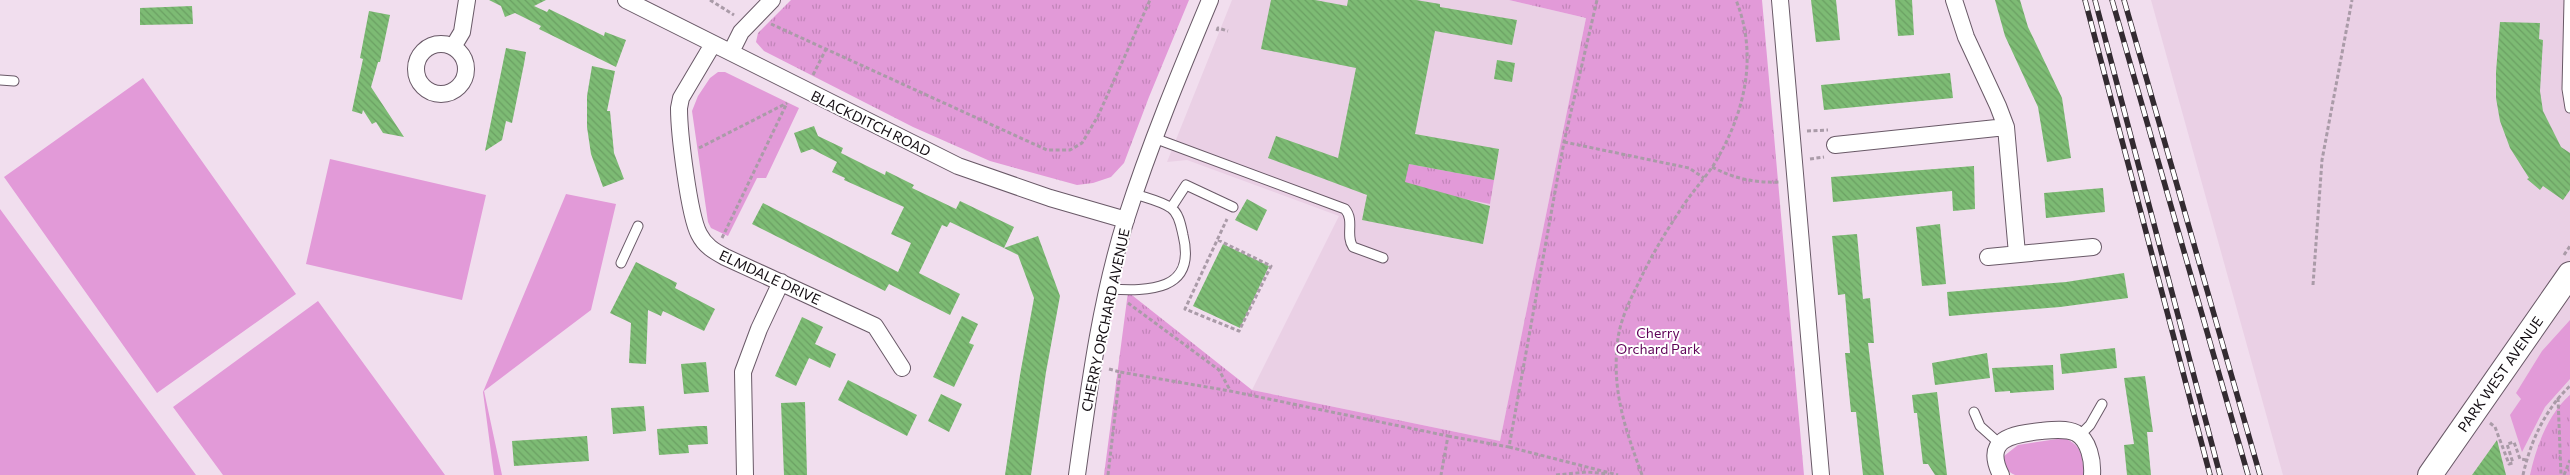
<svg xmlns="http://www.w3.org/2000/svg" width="2570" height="475" font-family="Commissioner,sans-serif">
<defs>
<pattern id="park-tufts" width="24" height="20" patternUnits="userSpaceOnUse" patternTransform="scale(1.25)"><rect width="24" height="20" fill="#e29ad8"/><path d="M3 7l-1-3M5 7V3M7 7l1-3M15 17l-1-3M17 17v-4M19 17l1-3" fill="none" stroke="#c184b8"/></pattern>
<pattern id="building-back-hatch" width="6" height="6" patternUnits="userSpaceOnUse" patternTransform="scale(1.25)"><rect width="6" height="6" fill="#7dbb74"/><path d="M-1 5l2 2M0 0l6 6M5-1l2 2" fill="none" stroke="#6ba063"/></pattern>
</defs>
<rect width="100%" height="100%" fill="#f1deee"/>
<path fill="#ead0e5" d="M1232,0H1509L1586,18L1500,441L1252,390L1339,216L1187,160L1167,162Z
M2151,0H2570V475H2283Z"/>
<path fill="#e29ad8" d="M718,72H725L799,108L766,178H757L728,236L711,228L708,222L692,111L698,96L710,78Z
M143,78L296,294L157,393L4,177Z
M330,159L486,195L462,300L306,264Z
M566,194L616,204L591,310L484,391L502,475H494L483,392Z
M0,209L196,475H0Z
M318,301L445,475H223L173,407Z
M2570,320V379L2545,407L2522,452L2510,415L2521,399L2516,393L2542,351Z
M2064,438C2083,446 2082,456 2084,475H2015C2006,471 2004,466 2004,456L2018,445Z"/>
<path fill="url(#park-tufts)" d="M791,0H1189L1149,97L1124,163L1111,177L1093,183L1077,185L990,161L913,127L764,51L756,42L758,33Z
M1509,0H1762L1804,475H1104L1128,292L1252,390L1500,441L1586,18Z
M1404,163L1494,180L1490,204L1380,182Z
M2570,395V475H2530C2536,447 2548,414 2570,395Z"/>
<path fill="url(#building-back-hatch)" d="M489,0H546L534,6L547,12L549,9L604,36L605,32L626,40L616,67L539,29L541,26L515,13L505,17L501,6Z
M1271,0H1315L1347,6L1348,0H1416L1440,4V7L1517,20L1512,45L1435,31L1415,134L1499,149L1494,180L1409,164L1405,182L1490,206L1483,244L1362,220L1367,195L1268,158L1276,136L1338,158L1356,68L1261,49Z
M1811,0H1836L1840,40L1816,42Z
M1895,0H1912L1914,35L1898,36Z
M1995,0H2020L2028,27L2062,98L2071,158L2047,162L2038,107L2005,36Z
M192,6L193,24L140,25V8Z
M369,11L390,15L380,62H378L371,87L404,137L383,133L376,122L372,124L363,110L362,114L352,111L363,59L360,58Z
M2500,22L2540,23L2539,39L2543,40L2540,91L2543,111L2561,147L2570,153V190L2563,200L2543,186L2540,190L2527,179L2529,178L2510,148L2500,121L2496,98V72Z
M506,48L526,52L524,64L512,123L506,121L502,140L485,151Z
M1497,60L1515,63L1512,82L1494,79Z
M592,66L615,71L607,111H610L614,153L624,179L603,187L591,154L587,127V96Z
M1950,73L1953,98L1824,110L1821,85Z
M814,126L818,136L843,148L841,153L885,175L886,171L914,185L912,188L956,209L960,201L1014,227L1004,248L950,222L947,227L942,225L919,273L960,294L950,315L889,284L885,291L752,224L763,203L898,272L911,243L891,234L904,207L844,180L845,178L832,172L837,162L812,149L801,153L794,133Z
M1974,166L1975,209L1953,211L1952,191L1833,202L1831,177Z
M2103,188L2105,212L2046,218L2044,193Z
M1247,199L1267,210L1257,231L1235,220Z
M1940,224L1946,284L1922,286L1916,227Z
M1857,234L1863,299L1870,298L1874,343H1868L1884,475H1863L1856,412H1851L1845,353H1850L1845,294L1838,295L1832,236Z
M1038,236L1060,296L1046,372L1031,475H1005L1020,375L1034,298L1018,255L1004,248Z
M1223,244L1269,266L1240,328L1193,306Z
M636,262L677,283L675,288L715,309L704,331L663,311L661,316L648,310L646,364L629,363L631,323L610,313Z
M2124,273L2128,298L2060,307L1949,316L1947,292L2066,282Z
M962,316L978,324L969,343L974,345L954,387L933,377Z
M802,317L823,327L815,344L836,354L830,368L809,358L796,386L775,376Z
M2115,348L2117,368L2062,374L2060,354Z
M1987,353L1990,378L1935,385L1932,363Z
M706,362L709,392L684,394L681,364Z
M2053,365L2054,390L2010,393V391L1995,392L1992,368Z
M2145,376L2153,432H2147L2151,475H2127L2124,445L2134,444L2124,378Z
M848,380L917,415L907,436L838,400Z
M1937,392L1941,426L1947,475H1935L1928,464H1923L1917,413H1914L1912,395Z
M941,394L962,404L949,432L928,421Z
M805,402L807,475H784L781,403Z
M644,406L646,431L613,434L611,408Z
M700,426H707L708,444L688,445L689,453L659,455L657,429Z
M587,436L589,461L514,466L512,441Z
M2497,440L2506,475H2472Z"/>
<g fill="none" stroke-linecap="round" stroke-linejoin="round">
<g stroke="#695967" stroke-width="11">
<path id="lane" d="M2569,0L2567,89L2570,108
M0,80L14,81
M1154,138L1345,209C1355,221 1345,235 1353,247L1383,258
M1171,208L1186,185L1233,207
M621,263L638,226
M1109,289C1148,291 1197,292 1183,235C1181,226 1179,213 1171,208C1161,201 1146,198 1135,194
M1974,412L1980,426L1999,443
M2079,436L2090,425L2102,404"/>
</g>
<g stroke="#695967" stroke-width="18">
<path id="street" d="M626,0L958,166L1050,198L1126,220
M1780,0L1821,475
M1954,0L1966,37L1998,106L2006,127L2017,254
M416 69a25 25 0 1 1 50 0a25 25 0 1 1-50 0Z
M713,44L681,98L679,108C679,133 689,215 699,234C705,246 714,251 725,257L875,326L902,368
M453,47L462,32L467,0
M731,52L741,32L772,0
M1835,145L2006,127
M1988,257L2093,247
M745,475L743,372L759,329L781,282
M1077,475C1089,389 1100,302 1126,219C1150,144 1180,72 1210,0
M2001,475C1983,439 2012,434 2041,431C2051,430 2066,428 2076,433C2089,440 2093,461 2092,475"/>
</g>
<g stroke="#695967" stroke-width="26">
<path id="secondary" d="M2430,475L2570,274"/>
</g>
<path stroke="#aa9ba8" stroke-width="3" stroke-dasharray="4 2.5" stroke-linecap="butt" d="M710,0L734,15
M771,24L1047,150H1070L1082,143L1098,116L1150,0
M1217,31L1218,28L1228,31
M813,75L826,49
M1807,131L1828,130
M1564,142L1689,168L1704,178
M699,148L787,103
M1810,159L1824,157
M1712,167C1735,179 1755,183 1781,182
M722,238L787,103
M1218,240L1271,266L1239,331L1185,309L1227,219
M2564,255L2570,246
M2313,285L2322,160L2352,0
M1128,303L1219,370L1230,390
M1109,369L1120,372
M2558,398L2561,475
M2490,423L2495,427L2509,464L2513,463L2507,444L2514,442L2520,459L2527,460
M1448,436L1509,447L1564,142L1597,0
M1509,447L1618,475
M1108,475L1120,372L1230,391L1448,436L1441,475
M1556,475L1587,472L1609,474
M1642,475C1625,428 1611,390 1618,338C1621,318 1630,300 1639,282C1652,254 1668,228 1685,203C1694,190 1704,179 1713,166C1744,116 1759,57 1736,0
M2523,475C2530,443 2545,409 2570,386
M2564,475L2570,460"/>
<use href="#lane" stroke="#fff" stroke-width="9"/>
<use href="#street" stroke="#fff" stroke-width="16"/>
<use href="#secondary" stroke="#fff" stroke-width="24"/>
<g stroke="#332b31" stroke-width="5.5">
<path id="rail" d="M2085,0L2210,475
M2095,0L2220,475
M2112,0L2248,475
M2124,0L2260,475"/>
</g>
<use href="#rail" stroke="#fff" stroke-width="4" stroke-dasharray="11" stroke-linecap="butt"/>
</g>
<g text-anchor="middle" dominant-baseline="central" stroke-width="4" stroke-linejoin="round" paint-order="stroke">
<g font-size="14" fill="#130d12" stroke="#fff">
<text transform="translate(871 123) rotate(26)">BLACKDITCH ROAD</text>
<text transform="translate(770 277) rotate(25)">ELMDALE DRIVE</text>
<text transform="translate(1105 320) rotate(-78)">CHERRY ORCHARD AVENUE</text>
<text transform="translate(2500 374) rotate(-55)">PARK WEST AVENUE</text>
</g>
<g font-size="14" fill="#5f0358" stroke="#fff">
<text x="1658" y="332">Cherry<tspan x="1658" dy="16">Orchard Park</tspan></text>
</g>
</g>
</svg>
